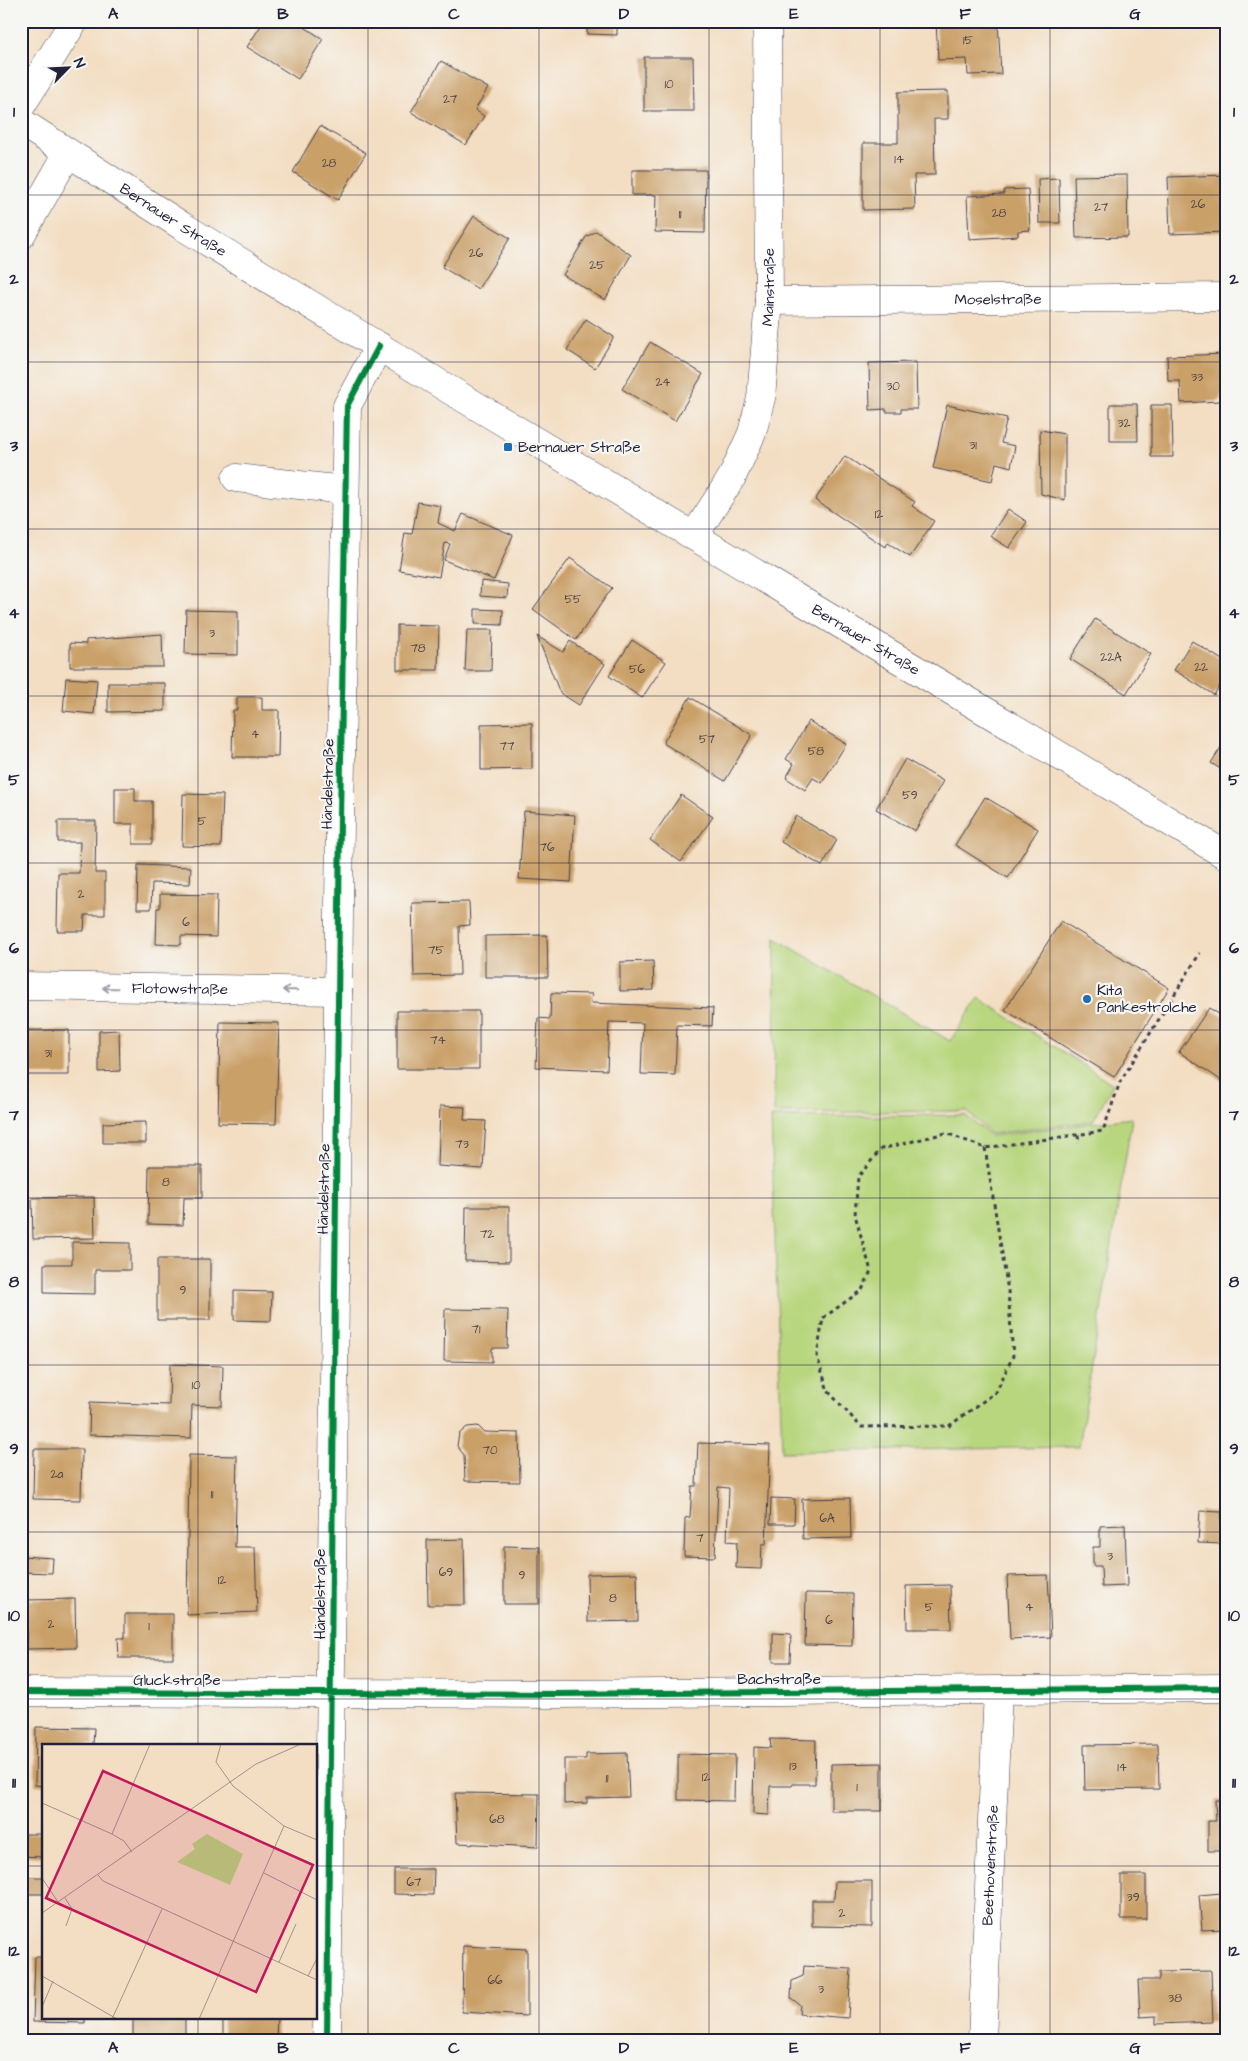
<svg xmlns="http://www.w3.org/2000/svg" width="1248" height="2061" font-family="'Architects Daughter',sans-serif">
<rect width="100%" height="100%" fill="#f6f6f2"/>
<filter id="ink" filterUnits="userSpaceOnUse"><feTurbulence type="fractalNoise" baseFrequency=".02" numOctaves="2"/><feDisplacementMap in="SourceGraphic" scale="10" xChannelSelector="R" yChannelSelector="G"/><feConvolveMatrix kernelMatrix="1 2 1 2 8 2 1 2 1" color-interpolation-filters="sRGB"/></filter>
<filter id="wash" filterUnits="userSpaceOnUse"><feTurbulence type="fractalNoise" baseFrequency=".0096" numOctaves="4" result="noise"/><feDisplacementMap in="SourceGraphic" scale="20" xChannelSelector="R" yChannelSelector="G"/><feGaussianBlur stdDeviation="1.12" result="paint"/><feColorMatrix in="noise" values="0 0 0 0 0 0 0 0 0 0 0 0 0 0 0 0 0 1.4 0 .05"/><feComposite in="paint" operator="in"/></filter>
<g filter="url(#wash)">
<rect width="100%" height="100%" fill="#f3dec3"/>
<path fill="#b7d67d" stroke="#6c7c5c" d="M775,938L950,1041L979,998L1113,1084L1093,1121L991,1134L966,1111L774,1113Z
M965,1115L991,1136L1132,1118L1079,1447L782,1452L771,1117Z"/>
<g id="blocks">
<path fill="#caa069" d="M264,21H295L323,39L298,79L247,47Z
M587,21H617V35L587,34Z
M936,21H998L1001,74L968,75L967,59L938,60Z
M644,57H693L694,111H644Z
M441,61L488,88L475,110L484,116L466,145L411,112Z
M948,91V119H934L935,175H914L915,209L863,210V143H898V92Z
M320,126L366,153L338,200L293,172Z
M632,170H706L705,233L655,232L656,195H632Z
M1127,175L1128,237L1076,238L1074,176Z
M1227,175V232L1170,234L1168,177Z
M1059,178L1060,223H1039L1038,179Z
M1028,189L1030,230L1018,231V236L969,239L967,196L1004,194V190Z
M474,216L510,238L478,289L442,267Z
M596,231L631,255L605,300L563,275L586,237Z
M586,319L614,337L595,368L567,350Z
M650,342L703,374L675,421L622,389Z
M1227,354V373L1220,401L1181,403L1180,381H1168L1167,356Z
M916,362L917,409H901V412H886V409L870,410L869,363Z
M1110,404H1137L1138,441H1110Z
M947,405L1007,418L1001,443L1015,446L1011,467L996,463L992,481L933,468Z
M1151,405H1172L1173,457H1151Z
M1040,430L1065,434V500L1041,494Z
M845,456L915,502L912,506L934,521L910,557L888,543L885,547L815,500Z
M418,502L441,506L438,523L455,531L463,514L513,535L494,580L444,560L450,544L445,543L439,577L399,570L405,533L412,534Z
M1008,509L1027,522L1009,548L990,536Z
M570,558L612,588L576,640L533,609Z
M481,581L508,584L507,598L480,596Z
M475,609L503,610L502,625L475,624Z
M186,610L238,611V655L185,654Z
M1095,619L1151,654L1126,694L1070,659Z
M397,625L439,626L438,670H397Z
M467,630H492L491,671H465Z
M162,634L163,667H70V643L86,644V640Z
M537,636L563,652L570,641L605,664L579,705L560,693Z
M632,640L666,662L642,698L609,676Z
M1192,641L1227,663V675L1214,695L1174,670Z
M66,678L97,680L94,714L63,711Z
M108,683H165V711L108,712Z
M237,697H262V710H279L278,757H232L233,710H237Z
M690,697L752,735L725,781L663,743Z
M809,721L846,744L822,783L813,778L805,790L786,778L794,764L786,759Z
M532,723V769L481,770V724Z
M1227,738V773L1211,763Z
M905,759L943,781L915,831L876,809Z
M115,788H135V801H152V844H133V824H115Z
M183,794L223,795L221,847L182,846Z
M681,795L713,817L681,862L650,840Z
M985,797L1038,829L1008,878L955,845Z
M524,811L575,815L571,882L519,879Z
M796,816L837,840L822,866L781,842Z
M58,821H96L95,873H105V915H85L84,931H57L58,873H79L80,842H58Z
M138,865L191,867L190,884L152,883L151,909H137Z
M160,894L217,895L216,937L181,936V945L156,944L157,908H160Z
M469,902L470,925L459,926L460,975L414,976L412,903Z
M1061,921L1169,988L1114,1077L1005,1010Z
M547,935L548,977H485V936Z
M653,961L654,990L620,991V962Z
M551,993L592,994L591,1003L713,1008L712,1026L677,1025L675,1075L641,1074L643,1023L609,1022L607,1070L536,1067L538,1018L550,1019Z
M1209,1008L1227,1019V1080L1225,1083L1179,1052Z
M397,1011H479V1069H397Z
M220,1022L279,1023L276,1124L218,1123Z
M27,1030H69V1075H27Z
M119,1030L120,1071L99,1072V1031Z
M440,1106L465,1107L464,1120L486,1121L483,1169L438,1166Z
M146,1122V1143H103V1123Z
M149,1166H202V1198H184L183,1225L148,1224Z
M94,1197L95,1238L33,1239L32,1198Z
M466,1207H509V1262L465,1261Z
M72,1242L130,1243V1270H95V1294L44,1293V1264H72Z
M157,1259H210V1320H157Z
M234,1291L272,1292L271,1321L234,1320Z
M445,1309L508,1310L507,1348H492V1362L444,1361Z
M170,1364L223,1366L222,1406L192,1405L191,1438L89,1435L90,1402L169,1405Z
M478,1426L484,1432L519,1433L520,1482L465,1481L464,1455L457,1446L459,1434L467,1427Z
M698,1443L770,1445L766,1544H762L761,1569L736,1568L737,1542L727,1541L729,1488L718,1487L715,1557L684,1556L685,1518L690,1517L692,1486H696Z
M34,1449H82L81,1500L33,1499Z
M189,1455L237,1456L235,1547H255L257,1612L187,1615Z
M771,1498L795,1499L794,1524H770Z
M850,1498L851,1538L803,1539L802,1499Z
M1200,1511L1222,1512L1221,1522H1226L1224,1544L1198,1543Z
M1125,1525L1127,1586L1102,1587L1101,1566H1093V1547H1100V1526Z
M464,1539L465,1605H428L427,1540Z
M504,1546L539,1547V1604H504Z
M21,1556L53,1558L52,1573L21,1572Z
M637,1573L638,1621L588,1622L587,1574Z
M1048,1575L1051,1637L1010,1639L1007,1576Z
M950,1585L951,1629H907L906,1586Z
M806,1593L853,1594L852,1646L805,1645Z
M75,1599L76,1648L27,1649L25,1600Z
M125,1614H173V1658H119L118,1638H125Z
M773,1633L791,1634L790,1662H773Z
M36,1727L94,1728L93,1745H44V1786L35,1785Z
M770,1739L816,1740L815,1784H793L792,1786H770L769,1815L753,1814L754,1747L771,1748Z
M1158,1744L1159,1789L1085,1790L1084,1745Z
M627,1753L629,1797L587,1798V1803L564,1804V1759H586V1754Z
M678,1754L735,1755L734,1801L678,1800Z
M882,1763V1811H831V1764Z
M455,1793L539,1794L538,1847L457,1843Z
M1215,1800H1227V1851H1208V1821H1216Z
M21,1834H44V1857L21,1856Z
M394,1869H434L433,1895L394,1894Z
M1121,1875H1146V1919H1121Z
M23,1877H44V1894H24Z
M835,1881H872V1927L812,1926V1900H834Z
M1222,1893L1224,1929L1202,1930L1199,1895Z
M463,1946L527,1949V2016L462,2012Z
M35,1957H44V2017H85V2023L33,2022Z
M804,1966L851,1969L848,2018L799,2014L800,2005L791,1998L792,1981L803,1976Z
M1211,1971L1213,2022L1156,2024V2016L1140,2017L1138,1980H1159V1972Z
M133,2017H185V2040H133Z
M223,2017H277L276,2040H223Z"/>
</g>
</g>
<g filter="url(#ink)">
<use href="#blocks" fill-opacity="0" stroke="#413e4f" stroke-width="1"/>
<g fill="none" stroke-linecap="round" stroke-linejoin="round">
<g stroke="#413e4f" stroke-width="29">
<g id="minor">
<path d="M21,106L74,21"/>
<path d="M21,235L68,153"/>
<path id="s1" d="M769,301L1227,297"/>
<path d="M236,478L345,490"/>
<path id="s2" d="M694,536L732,477L752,433L761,398L769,301L767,21"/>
<path id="s3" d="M21,986L338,991"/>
<path d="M21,1692L558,1694L1227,1688"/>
<path d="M327,2040L340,817L347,406L379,346"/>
<path id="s4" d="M982,2040L998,1691"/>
</g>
</g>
<g stroke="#413e4f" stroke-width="29">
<g id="major">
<path id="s5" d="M21,122L182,226L450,390L1227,856"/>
</g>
</g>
<path stroke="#413e4f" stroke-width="3" stroke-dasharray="4 4" stroke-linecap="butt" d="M1078,1135L1079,1143
M985,1148L1008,1291L1013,1356L996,1392L949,1426L861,1427L828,1391L817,1356L823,1318L862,1290L871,1271L855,1215L858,1177L881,1149L946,1133L985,1148L1103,1131L1120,1082L1200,953"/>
<use href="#minor" stroke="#fff" stroke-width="28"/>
<use href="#major" stroke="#fff" stroke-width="28"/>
<g stroke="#f6f6f2" stroke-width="9">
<path id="cycleway" d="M21,1692L558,1694L1227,1688
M327,2040L340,817L347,406L379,346"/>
</g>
<use href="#cycleway" stroke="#00873e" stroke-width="6"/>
</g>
<defs><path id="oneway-shaft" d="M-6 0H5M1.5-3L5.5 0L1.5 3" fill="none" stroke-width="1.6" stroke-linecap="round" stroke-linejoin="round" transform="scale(1.25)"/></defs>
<g stroke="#9c9ca7">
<use href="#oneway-shaft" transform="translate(110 988) rotate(-179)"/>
<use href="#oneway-shaft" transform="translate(290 990) rotate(-179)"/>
</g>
</g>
<path fill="none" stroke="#22223b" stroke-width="1" stroke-opacity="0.55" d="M198,21V1745M368,21V2040M539,21V2040M709,21V2040M880,21V2040M1050,21V2040M21,195H1227M21,362H1227M21,529H1227M21,696H1227M21,863H1227M21,1030H1227M21,1198H1227M21,1365H1227M21,1532H1227M21,1699H1227M21,1866H44M316,1866H1227M198,2017V2040"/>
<g fill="#1f6fb2" stroke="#f6f6f2" stroke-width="2">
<rect x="503" y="442" width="10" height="10" rx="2.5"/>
<circle cx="1087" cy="999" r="5"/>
</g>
<g text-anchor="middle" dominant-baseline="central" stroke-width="4.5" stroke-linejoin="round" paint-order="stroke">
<g font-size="12" fill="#4c4246">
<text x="968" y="40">15</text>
<text x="669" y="84">10</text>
<text x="450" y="99">27</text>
<text x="899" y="159">14</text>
<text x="329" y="163">28</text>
<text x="1198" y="204">26</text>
<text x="1101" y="207">27</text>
<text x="999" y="213">28</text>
<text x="680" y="214">11</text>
<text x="476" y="253">26</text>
<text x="597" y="265">25</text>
<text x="1197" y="377">33</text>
<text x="663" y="382">24</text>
<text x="893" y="386">30</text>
<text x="1124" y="423">32</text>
<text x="973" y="445">31</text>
<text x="879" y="514">12</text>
<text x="573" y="599">55</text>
<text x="212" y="633">3</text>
<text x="418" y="648">78</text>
<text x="1111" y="657">22A</text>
<text x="1201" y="667">22</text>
<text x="637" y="669">56</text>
<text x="255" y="734">4</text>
<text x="707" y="739">57</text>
<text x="507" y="746">77</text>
<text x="816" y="751">58</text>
<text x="910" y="795">59</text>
<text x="202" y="821">5</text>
<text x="547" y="847">76</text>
<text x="81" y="894">2</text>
<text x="186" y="922">6</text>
<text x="436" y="950">75</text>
<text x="438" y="1040">74</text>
<text x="48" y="1053">31</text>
<text x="462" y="1144">73</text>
<text x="166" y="1182">8</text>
<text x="487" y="1234">72</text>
<text x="183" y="1290">9</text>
<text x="476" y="1329">71</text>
<text x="196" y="1385">10</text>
<text x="490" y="1450">70</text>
<text x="57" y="1474">2a</text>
<text x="212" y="1494">11</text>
<text x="827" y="1518">6A</text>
<text x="700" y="1538">7</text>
<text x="1110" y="1556">3</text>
<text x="446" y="1572">69</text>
<text x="522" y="1575">9</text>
<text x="222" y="1580">12</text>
<text x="613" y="1598">8</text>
<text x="929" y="1607">5</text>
<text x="1029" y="1607">4</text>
<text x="829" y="1620">6</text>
<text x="51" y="1624">2</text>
<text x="149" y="1626">1</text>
<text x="793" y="1766">13</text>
<text x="1122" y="1767">14</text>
<text x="706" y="1777">12</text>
<text x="607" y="1778">11</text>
<text x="857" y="1787">1</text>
<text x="497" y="1819">68</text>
<text x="414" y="1882">67</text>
<text x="1133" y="1897">39</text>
<text x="842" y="1913">2</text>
<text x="495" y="1980">66</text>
<text x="821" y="1989">3</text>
<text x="1175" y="1998">38</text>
</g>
<g font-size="15" fill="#22223b" stroke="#f6f6f2">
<text stroke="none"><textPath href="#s5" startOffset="181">Bernauer Straße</textPath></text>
<text stroke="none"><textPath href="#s2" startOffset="266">Mainstraße</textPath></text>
<text stroke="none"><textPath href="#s1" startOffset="229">Moselstraße</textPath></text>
<text stroke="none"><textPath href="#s5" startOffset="991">Bernauer Straße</textPath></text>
<text transform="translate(328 784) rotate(-89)">Händelstraße</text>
<text stroke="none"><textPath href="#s3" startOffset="159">Flotowstraße</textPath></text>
<text transform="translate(324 1189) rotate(-89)">Händelstraße</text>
<text transform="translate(320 1594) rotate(-90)">Händelstraße</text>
<text x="779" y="1679">Bachstraße</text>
<text x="177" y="1680">Gluckstraße</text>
<text stroke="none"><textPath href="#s4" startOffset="175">Beethovenstraße</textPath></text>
</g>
<g font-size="15" fill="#22223b" stroke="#f6f6f2" text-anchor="start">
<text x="518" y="447">Bernauer Straße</text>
<text x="1097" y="990">Kita<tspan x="1097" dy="17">Pankestrolche</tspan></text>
</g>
</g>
<g transform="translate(42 1744)">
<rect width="275" height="275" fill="#f3dec3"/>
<path d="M165,90L201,110L188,141L135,118L153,105L150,100Z" fill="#b7d67d"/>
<path fill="none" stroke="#9f938d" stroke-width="1" d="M179,0L174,18L191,42L242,82L275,96M0,59L70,90L82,97L90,108M70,90L108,0M222,129L275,156M56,131L61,137L275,236M0,134L16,158M23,154L30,165L24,182M0,169L214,20L259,0M237,218L254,180M0,232L75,275M266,232L275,214M0,263L11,237M70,275L120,165M157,275L242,82"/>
<path fill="#c2185b" fill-opacity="0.15" stroke="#c2185b" stroke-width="2.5" d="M61,27L271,121L214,248L4,154Z"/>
<rect width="275" height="275" fill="none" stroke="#22223b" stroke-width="2.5"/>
</g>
<rect width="1248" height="2061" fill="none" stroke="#f6f6f2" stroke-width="55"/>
<g transform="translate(68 68) rotate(66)" stroke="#f6f6f2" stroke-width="4" paint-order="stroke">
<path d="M0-4L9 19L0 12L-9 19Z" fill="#22223b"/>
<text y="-8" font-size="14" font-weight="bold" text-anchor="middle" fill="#22223b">N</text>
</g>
<rect x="28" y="28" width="1192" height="2006" fill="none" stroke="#22223b" stroke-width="2"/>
<g font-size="16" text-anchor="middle" font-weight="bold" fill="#22223b">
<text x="113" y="19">A</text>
<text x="283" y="19">B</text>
<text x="454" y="19">C</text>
<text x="624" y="19">D</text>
<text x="794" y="19">E</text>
<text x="965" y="19">F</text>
<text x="1135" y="19">G</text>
<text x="14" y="117">1</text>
<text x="1234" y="117">1</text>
<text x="14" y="284">2</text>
<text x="1234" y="284">2</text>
<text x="14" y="451">3</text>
<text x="1234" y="451">3</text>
<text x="14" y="618">4</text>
<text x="1234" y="618">4</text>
<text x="14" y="785">5</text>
<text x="1234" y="785">5</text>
<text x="14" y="953">6</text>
<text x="1234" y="953">6</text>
<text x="14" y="1120">7</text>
<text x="1234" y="1120">7</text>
<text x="14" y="1287">8</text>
<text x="1234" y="1287">8</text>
<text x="14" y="1454">9</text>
<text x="1234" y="1454">9</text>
<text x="14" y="1621">10</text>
<text x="1234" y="1621">10</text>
<text x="14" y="1788">11</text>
<text x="1234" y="1788">11</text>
<text x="14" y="1956">12</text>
<text x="1234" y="1956">12</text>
<text x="113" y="2053">A</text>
<text x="283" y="2053">B</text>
<text x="454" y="2053">C</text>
<text x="624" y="2053">D</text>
<text x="794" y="2053">E</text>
<text x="965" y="2053">F</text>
<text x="1135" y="2053">G</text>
</g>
</svg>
